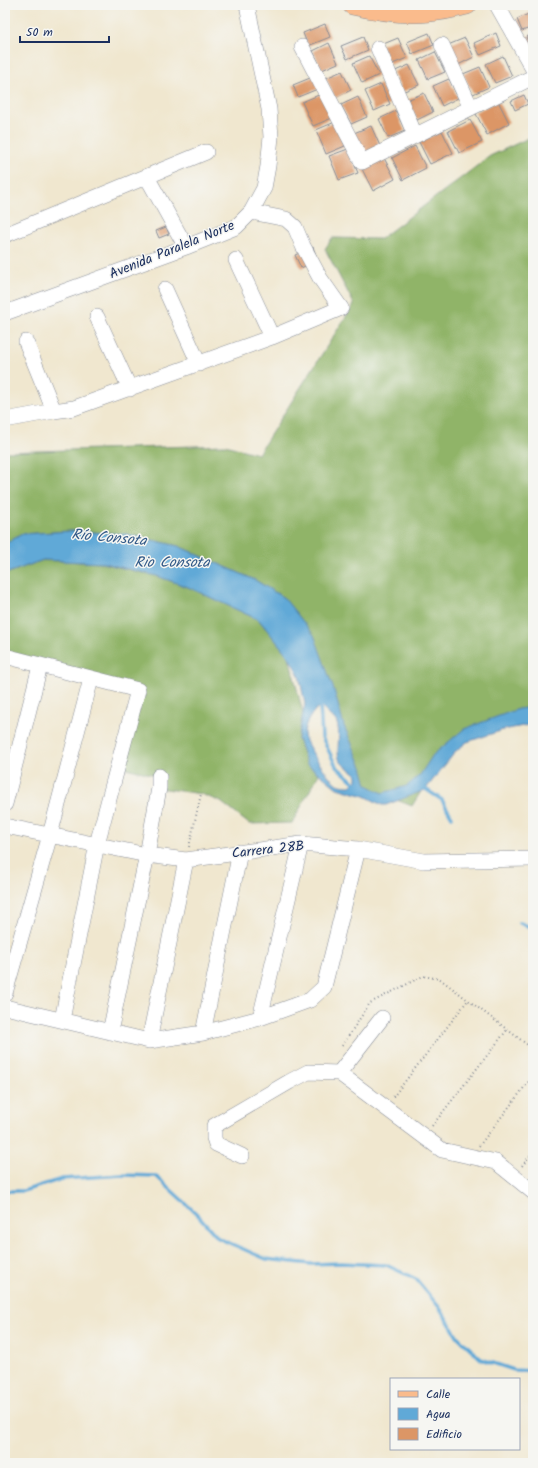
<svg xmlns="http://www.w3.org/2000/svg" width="538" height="1468" font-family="Kalam,sans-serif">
<rect width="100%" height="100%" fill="#f6f6f2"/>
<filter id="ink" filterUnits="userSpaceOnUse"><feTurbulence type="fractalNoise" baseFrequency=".025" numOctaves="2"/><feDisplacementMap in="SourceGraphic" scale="8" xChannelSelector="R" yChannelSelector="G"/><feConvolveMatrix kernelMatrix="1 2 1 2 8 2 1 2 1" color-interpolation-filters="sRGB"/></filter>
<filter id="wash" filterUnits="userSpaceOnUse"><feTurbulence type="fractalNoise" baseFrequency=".012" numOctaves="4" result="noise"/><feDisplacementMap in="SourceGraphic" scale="16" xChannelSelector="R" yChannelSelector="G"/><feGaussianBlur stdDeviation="0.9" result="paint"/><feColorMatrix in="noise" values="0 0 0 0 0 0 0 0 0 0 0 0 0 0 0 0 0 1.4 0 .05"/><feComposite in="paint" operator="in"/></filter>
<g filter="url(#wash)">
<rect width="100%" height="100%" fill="#f0e7cf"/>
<path fill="#90b468" stroke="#567263" d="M533,136V723L455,736L412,806L366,788L284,598L255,580L178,546L126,534L71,531L22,534L5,544V452L225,445L258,454L354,304L325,249L332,238L380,239L490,156Z
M43,560L101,563L157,576L188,587L259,620L289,657L303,713L298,739L307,764L319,774L292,823L249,824L221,802L201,794L159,788V776L118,766L138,690L5,656V574Z"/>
<path fill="#60a9d7" stroke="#3e6c9a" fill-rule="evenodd" d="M71,531L126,534L178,546L255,580L284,598L314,635L334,690L344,726L362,767L367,785L382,793L407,786L420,775L433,755L464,729L518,709L533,707V724L503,730L467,742L456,751L425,790L386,805H382L365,796L337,788L307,764L298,739L305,704L299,675L289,657L259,620L188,587L157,576L104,563L43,560L5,574V544L22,534ZM320,706C325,709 326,711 329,715C331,717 334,718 336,721C342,731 335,753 340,761C344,767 352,769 357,775V780L351,786C346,786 341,786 336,783C329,779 305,744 304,735C303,726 313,710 320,706Z"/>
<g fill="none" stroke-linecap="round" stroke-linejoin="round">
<path stroke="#60a9d7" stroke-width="3.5" d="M319,702L320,706L322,737L336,766L357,785
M421,786L442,800L452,817
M520,923L533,928
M5,1191H23L62,1179L122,1175L156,1176L198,1215L218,1238L266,1259L311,1264L341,1263L386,1265L416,1279L439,1307L458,1337L481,1359L514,1370L533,1371"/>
</g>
<g id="blocks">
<path fill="#dc9666" d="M533,12V27L522,31L517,19Z
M325,24L330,37L308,46L303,33Z
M429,33L434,45L412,54L407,42Z
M496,33L501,46L480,55L474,43Z
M533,34V52L526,37Z
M363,37L368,50L347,59L341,46Z
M398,38L407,58L390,65L381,45Z
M465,38L474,57L458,65L448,45Z
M329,43L338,63L322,70L313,51Z
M435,52L445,72L428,79L419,60Z
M369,56L379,75L362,83L353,63Z
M503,56L512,76L495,83L486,64Z
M409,65L419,85L402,92L393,72Z
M480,67L489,87L473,94L463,74Z
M342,71L351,90L335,98L326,78Z
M315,76L320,88L298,97L293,85Z
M449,79L458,98L442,106L433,86Z
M381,84L390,104L374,111L365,91Z
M424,93L433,112L417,120L407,100Z
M321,94L332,118L313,126L302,102Z
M524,95L528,104L515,110L511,101Z
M358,97L367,117L351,124L341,105Z
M498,101L509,123L487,135L475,112Z
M396,111L405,131L388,138L379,119Z
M470,120L482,142L459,153L448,131Z
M335,122L345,146L326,154L316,130Z
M371,126L380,146L364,153L354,133Z
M442,131L453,153L430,164L419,142Z
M415,146L426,168L403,180L392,158Z
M348,149L358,173L339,180L329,156Z
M384,158L395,179L373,191L362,169Z
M166,227L169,234L159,238L156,231Z
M313,247L318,260L301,268L295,255Z"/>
</g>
</g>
<g filter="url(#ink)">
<use href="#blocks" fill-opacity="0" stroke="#868b96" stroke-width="1"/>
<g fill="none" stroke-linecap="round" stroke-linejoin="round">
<g stroke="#868b96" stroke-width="16">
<path id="minor" d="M497,5L533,69
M442,45L471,108
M302,47L362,162L533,77
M378,48L415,135
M147,177L186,247
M5,235L206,152
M236,260L272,337
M165,289L199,364
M5,313L186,247L236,227L251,212L264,188L268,166L271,137L269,109L247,5
M97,317L130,389
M26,342L54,411
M5,420L54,411L74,408L272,337L341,308L320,278L303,246L295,227L286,219L251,212
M5,656L138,690L97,844L62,1020
M5,804L40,666
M5,826L147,855L186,860L301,844L358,849L424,861L533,859
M5,993L50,835L91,679
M5,1007L149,1041L203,1033L260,1018L310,1000L324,987L358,849
M260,1018L301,844
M110,1032L147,855L159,788V776
M203,1033L240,852
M149,1041L186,860
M339,1073L382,1018
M242,1156L216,1144L214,1138V1126L289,1082L308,1072L339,1073L442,1150L496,1162L533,1192"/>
</g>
<g stroke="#868b96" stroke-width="20">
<path id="major" d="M352,5C378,11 404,15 430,12C442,11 455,8 467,5"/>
</g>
<path stroke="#868b96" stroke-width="2" stroke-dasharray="1 3" stroke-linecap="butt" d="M189,847L201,794
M342,1046L370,1003L423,976L440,979L533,1049
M393,1097L468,1000
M432,1126L507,1030
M479,1146L533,1076
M522,1166L533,1152"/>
<use href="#minor" stroke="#fff" stroke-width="15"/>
<use href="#major" stroke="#fabb8c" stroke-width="19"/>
</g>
</g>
<g text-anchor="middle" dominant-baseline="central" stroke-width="3" stroke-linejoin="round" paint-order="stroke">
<g font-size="14" fill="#1b2f5e" stroke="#f6f6f2">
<text transform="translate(172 250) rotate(-22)">Avenida Paralela Norte</text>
<text transform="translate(268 850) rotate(-6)">Carrera 28B</text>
</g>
<g font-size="15" font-style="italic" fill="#335a88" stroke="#f6f6f2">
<text transform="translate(109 538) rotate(5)">Río Consota</text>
<text x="172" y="563">Rio Consota</text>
</g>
</g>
<rect width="538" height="1468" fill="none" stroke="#f6f6f2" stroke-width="20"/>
<rect x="390" y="1378" width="130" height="72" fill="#f6f6f2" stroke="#9ea6b7"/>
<rect x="398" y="1391" width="20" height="6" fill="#fabb8c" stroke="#9ea6b7"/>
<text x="426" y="1398" font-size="12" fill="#1b2f5e">Calle</text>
<rect x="398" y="1408" width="20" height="12" fill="#60a9d7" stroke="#9ea6b7"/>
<text x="426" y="1418" font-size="12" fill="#1b2f5e">Agua</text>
<rect x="398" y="1428" width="20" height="12" fill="#dc9666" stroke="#9ea6b7"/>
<text x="426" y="1438" font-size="12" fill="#1b2f5e">Edificio</text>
<path d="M20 36v6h89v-6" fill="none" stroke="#1b2f5e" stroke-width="2"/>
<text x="26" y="36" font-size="12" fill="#1b2f5e" stroke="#f6f6f2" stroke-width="3" paint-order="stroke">50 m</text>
</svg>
